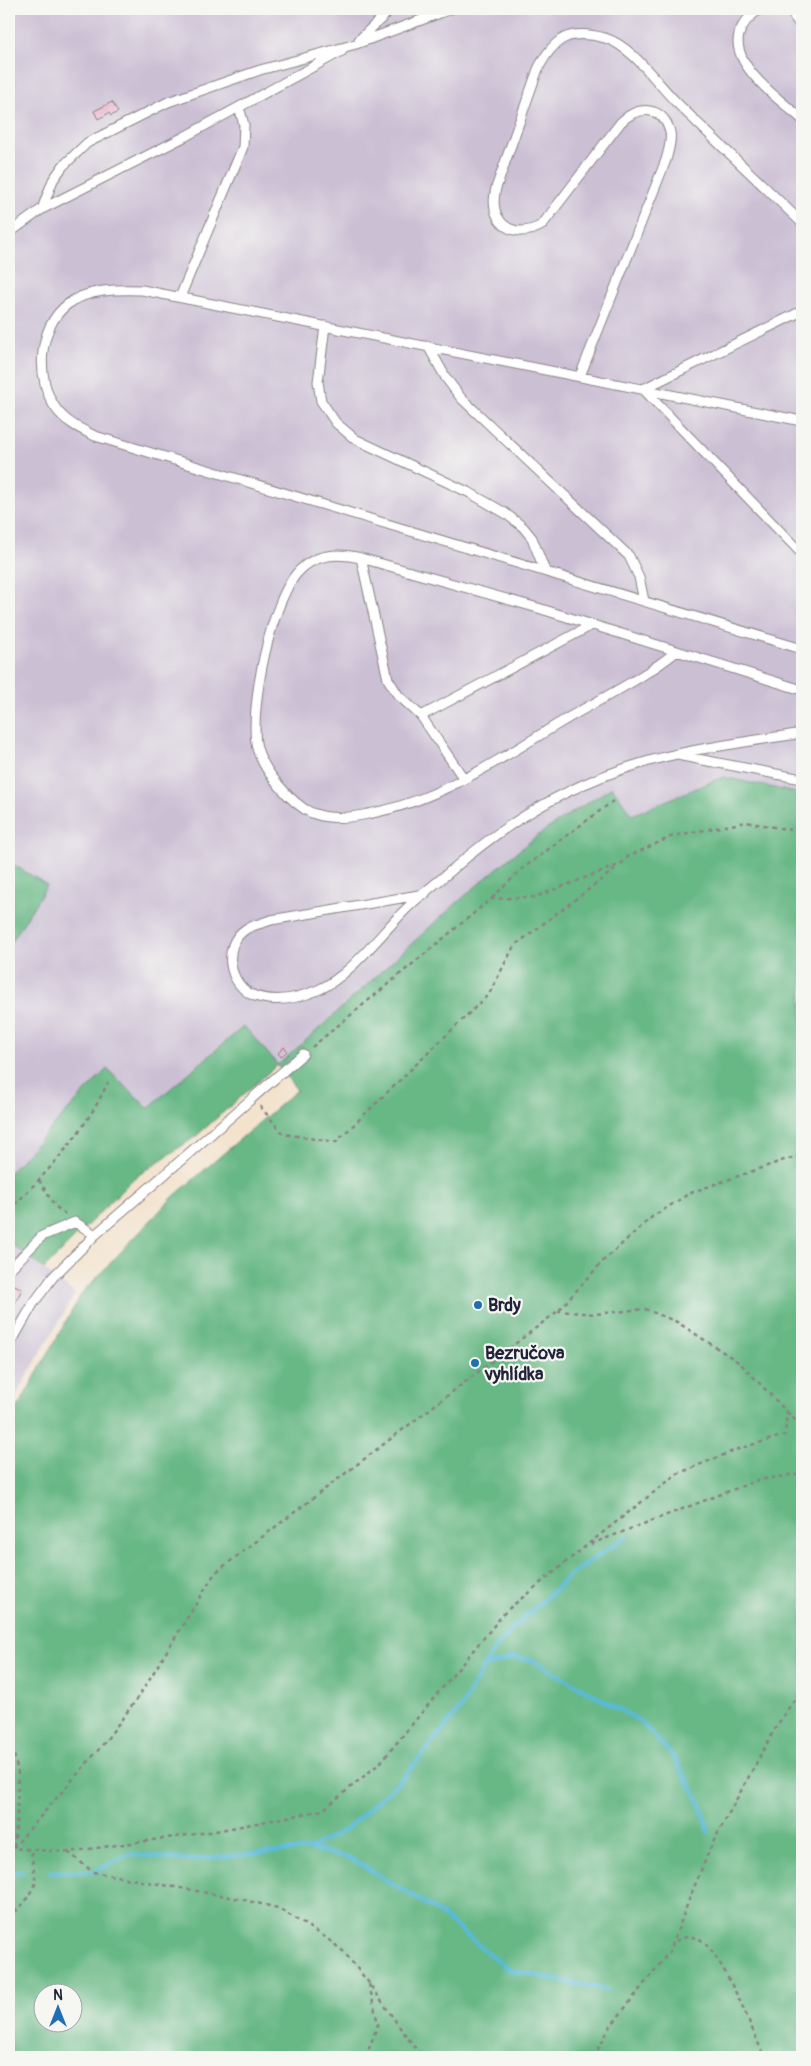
<svg xmlns="http://www.w3.org/2000/svg" width="811" height="2066" font-family="Pangolin,sans-serif">
<rect width="100%" height="100%" fill="#f6f6f2"/>
<filter id="ink" filterUnits="userSpaceOnUse"><feTurbulence type="fractalNoise" baseFrequency=".02" numOctaves="2"/><feDisplacementMap in="SourceGraphic" scale="10" xChannelSelector="R" yChannelSelector="G"/><feConvolveMatrix kernelMatrix="1 2 1 2 8 2 1 2 1" color-interpolation-filters="sRGB"/></filter>
<filter id="wash" filterUnits="userSpaceOnUse"><feTurbulence type="fractalNoise" baseFrequency=".0096" numOctaves="4" result="noise"/><feDisplacementMap in="SourceGraphic" scale="20" xChannelSelector="R" yChannelSelector="G"/><feGaussianBlur stdDeviation="1.12" result="paint"/><feColorMatrix in="noise" values="0 0 0 0 0 0 0 0 0 0 0 0 0 0 0 0 0 1.4 0 .05"/><feComposite in="paint" operator="in"/></filter>
<g filter="url(#wash)">
<rect width="100%" height="100%" fill="#f3e3cd"/>
<path fill="#cbbfd4" d="M9,9H802V794L723,777L632,815L612,787L450,910L278,1065L244,1026L148,1108L107,1070L9,1173V946L47,885L9,862Z
M9,1242L75,1294L9,1407Z"/>
<path fill="#67b885" stroke="#446d60" fill-rule="evenodd" d="M723,777L802,794V2057H415L388,2053L382,2057H9V1423L82,1293L173,1197L297,1090L277,1065L195,1137L134,1178L44,1269L9,1242V1173L107,1069L148,1108L244,1026L278,1065C362,992 440,913 527,844C553,823 584,806 612,787L632,815ZM42,1994H72V2024H42Z
M9,862L47,885L9,946Z"/>
<g fill="none" stroke-linecap="round" stroke-linejoin="round">
<path stroke="#58bad6" stroke-width="4.5" d="M485,1667L514,1657L532,1660L640,1721L672,1755L699,1800L709,1832
M310,1849L350,1858L433,1908L509,1970L607,1990
M9,1872H23
M50,1872H93L130,1854L186,1860L309,1849L345,1830L403,1778L461,1708L493,1651L514,1627L573,1573L627,1536"/>
</g>
<g id="blocks">
<path fill="#e7acc5" d="M112,102L118,112L111,116L109,113L98,119L94,111Z
M284,1047L287,1051L281,1057L278,1053Z
M9,1282L22,1289L9,1315Z"/>
</g>
</g>
<g filter="url(#ink)">
<use href="#blocks" fill-opacity="0" stroke="#8a8284" stroke-width="1"/>
<g fill="none" stroke-linecap="round" stroke-linejoin="round">
<g stroke="#8a8284" stroke-width="11">
<path id="lane" d="M760,9C703,47 772,93 802,119
M789,9L802,28
M359,40L391,9
M42,209L53,180L63,166L87,143L168,102L260,70L356,44L451,9
M9,233L42,209L184,137L342,51
M180,297L243,147L244,125L239,107
M802,311L643,389L802,554
M325,326L318,382L321,401L336,423L355,439L470,493L505,513L523,527L532,538L545,571
M428,346L446,378L461,398L629,556L639,577L644,601
M580,376L666,160C668,152 672,141 670,132C663,106 639,105 621,122L542,225C512,242 487,221 496,188L538,69C554,38 569,28 605,38C634,47 657,84 678,104C719,144 761,183 802,223
M802,421L142,290C118,289 88,289 68,304C37,327 35,381 57,410C67,423 81,429 95,436L802,649
M361,558L388,679L398,695L421,716L464,779
M677,651C644,678 604,697 568,718C504,756 443,800 368,814C350,818 330,820 312,813C291,804 263,770 257,748C248,711 272,594 301,569C318,553 340,553 361,558L538,608L802,690
M421,716L592,625
M682,756L802,779
M425,894L271,920C263,923 253,925 246,929C221,945 228,986 255,996C276,1003 299,998 318,990C349,977 380,935 404,911C419,896 437,883 453,869C508,821 568,785 639,764C691,748 748,742 802,733
M9,1270L42,1236L75,1222L95,1235
M9,1346L33,1304L53,1277L95,1235L303,1054"/>
</g>
<path stroke="#8a8284" stroke-width="2.5" stroke-dasharray="4 4" stroke-linecap="butt" d="M492,898L522,869L613,801
M312,1047L491,899L535,897L621,864L629,856L673,836L746,822L802,832
M260,1106L283,1134L336,1142L489,994L514,946L618,867
M39,1180L55,1206L65,1214
M9,1210C47,1173 86,1131 108,1082
M787,1412L802,1427
M591,1544L758,1480L802,1473
M9,1732L18,1773L17,1818L14,1847
M9,1848L68,1852L216,1831L323,1810L380,1763L506,1611L587,1545L677,1474L738,1449L785,1435L787,1412L740,1363L677,1322L645,1309L595,1314L558,1311
M13,1848L101,1747L139,1696L215,1573L558,1311L604,1260L652,1217L690,1193L787,1159L802,1156
M68,1852L93,1872L240,1899L278,1908L325,1937L343,1951L369,1983L401,2029L416,2049L425,2057
M9,1918L24,1903L36,1883L31,1851
M676,1941C683,1937 694,1935 701,1940C723,1956 753,2030 764,2057
M366,2057L378,2024L369,1984
M594,2057L610,2027L670,1951L690,1897L712,1844L776,1727L802,1688"/>
<use href="#lane" stroke="#fff" stroke-width="9"/>
</g>
</g>
<g fill="#1f6fb2" stroke="#f6f6f2" stroke-width="2">
<circle cx="478" cy="1305" r="5"/>
<circle cx="475" cy="1363" r="5"/>
</g>
<g text-anchor="middle" dominant-baseline="central" stroke-width="4.5" stroke-linejoin="round" paint-order="stroke">
<g font-size="18" font-weight="bold" fill="#22223b" stroke="#f6f6f2" text-anchor="start">
<text x="488" y="1305">Brdy</text>
<text x="485" y="1353">Bezručova<tspan x="485" dy="21">vyhlídka</tspan></text>
</g>
</g>
<rect width="811" height="2066" fill="none" stroke="#f6f6f2" stroke-width="30"/>
<g transform="translate(58 2008)"><circle r="24" fill="#f6f6f2" stroke="#a1a1a9"/>
<path d="M0-4L9 19L0 12L-9 19Z" fill="#1f6fb2"/>
<text y="-8" font-size="14" font-weight="bold" text-anchor="middle" fill="#22223b">N</text>
</g>
</svg>
